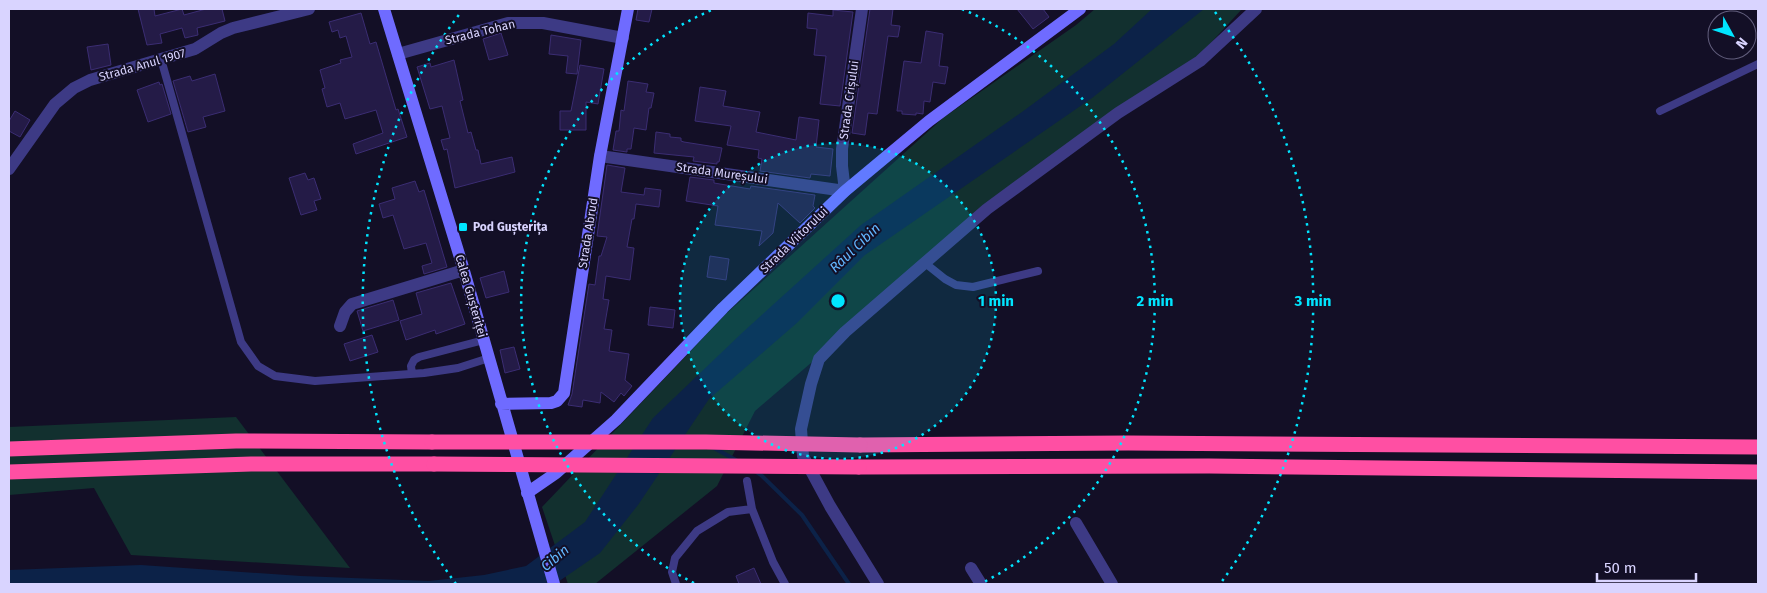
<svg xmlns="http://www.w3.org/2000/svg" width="1767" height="593" font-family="'Fira Sans',sans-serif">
<rect width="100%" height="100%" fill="#130f26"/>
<path fill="#12302f" d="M1095,9H1242L1196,59L936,250L910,278L755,411L717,486L595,584H568L542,507L726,314L943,118L1076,25Z
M236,417L350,568L131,555L94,488L9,495V427Z"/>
<path fill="#0c2248" d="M1152,9H1204L1092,98L865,255L798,322L709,399L638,505L600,553L555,584H9V570L141,565L301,576L429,581L484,575L526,566L585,522L653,418L743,332L861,225L1022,112L1114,44Z"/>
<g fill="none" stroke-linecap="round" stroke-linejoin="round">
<path stroke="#0c2248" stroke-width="4" d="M714,448L736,460
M755,471L761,475L802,515L849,584"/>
</g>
<path fill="#241b47" stroke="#3b2d73" d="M138,9H154L155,16L182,9L184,15L206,9H222L225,21L197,28L198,35L185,38L182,28L160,34L162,43L147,45Z
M638,9H652L649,22L636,20Z
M870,9H893L891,25L900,26L898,37L888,36L877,114L868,113L865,135L852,133Z
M1017,9H1043L1049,17L1033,29Z
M833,10L853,12L840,106L820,104L826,56L814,55L817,29L807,28L808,13L833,16Z
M361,13L370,44L376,42L396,110L398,109L407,137L356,154L353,144L383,133L376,110L345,119L340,103L327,107L322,89L325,88L320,70L341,63L340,60L352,57L346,36L340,38L338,30L332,32L329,22Z
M926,31L943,34L939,66L948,67L945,84L933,82L930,102L924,101L923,114L916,113V115L902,114V111H897L904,61L921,63Z
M501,33L508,55L489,60L483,39Z
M551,35L581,40L577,74L566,73L568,56L549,54Z
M108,44L111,65L91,70L87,47Z
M454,60L463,100L460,101L468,133L471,132L476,150H478L481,164L512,157L515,172L455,188L447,149L444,150L441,140L450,138L442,106L430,109L417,67L430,63L431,67Z
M580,65L604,69L598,104L586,102V130H560V111H571Z
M215,74L225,111L203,117L206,127L188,132L173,81L190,76L192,81Z
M628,81L648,84L646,92L654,93L651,108H649L646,130L634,128L631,149H627V152L613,150L616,131H619L621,110L624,111Z
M159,82L160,85L162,84L171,114L148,122L137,90Z
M700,87L726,91L723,106L760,112L756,132L796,140L799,117L819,120L816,147L833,149L830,176L811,174L810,178L760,171L762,159L758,158L759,150L727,145L731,126L695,121Z
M15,111L30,120L20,137L9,131V121Z
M656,132L670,134V137L681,138V141L684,142L722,148L719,162H717V164L693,161L694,157L654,153Z
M607,165L625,168L621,192L644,195L645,188L661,190L659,207L636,204L634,219H632L627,247L634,248L630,280L606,276L603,299L609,300L604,329L612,330L609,351L629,354L625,380L632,386L624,396L621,393L614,402L601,392L600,403L583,400L582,407L568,405L572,394L589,284L595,285L599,256H601L607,237L597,236Z
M305,173L308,180L314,178L321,199L314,201L317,210L301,215L289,178Z
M690,177L714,180V183L750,189L751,186L815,195L813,206L815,208L800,223L778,203L773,233L759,246L762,231L715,225L718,206L686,201Z
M415,181L419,192L424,190L447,267L424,274L422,266L432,263L426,243L404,249L393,215L383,218L379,204L395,199L392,188Z
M710,256L729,259L726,280L707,277Z
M504,271L509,292L486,298L480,278Z
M451,283L465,324L436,334L435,330L406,340L400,321L422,314L416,293Z
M393,300L399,320L363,331L357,311Z
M650,307L675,310L673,328L648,325Z
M372,335L378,352L350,361L344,344Z
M514,347L520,369L505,373L500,350Z
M754,568L761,584H739L736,576Z"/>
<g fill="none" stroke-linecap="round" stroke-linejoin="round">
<path stroke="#3d3a85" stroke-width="8" d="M161,59L241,342L258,366L275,376L315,381L424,373L458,368L489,358
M1660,111L1758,64
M925,263L945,279L956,285L973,287L1038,271
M412,374L411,366L414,360L419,357L484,340
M747,481L752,509L773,562L785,584
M676,584L672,572L675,558L697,531L728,512L752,509"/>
<path stroke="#3d3a85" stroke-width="12" d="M398,54L508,23H543L623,38
M600,156L845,191L842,166V149L862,9
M9,169L55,104L74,88L90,80L195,49L221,33L233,28L309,9
M340,326L345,312L352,304L464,270
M1076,523L1112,584
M971,568L981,584
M878,584L830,506L803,456L801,429L811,384L819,359L845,332L987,209L1118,113L1200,61L1256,9"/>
<path stroke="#6f6bff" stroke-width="12" d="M384,9L462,264L554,584
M501,404L551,403L557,401L564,393L600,156L628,9
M527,493L556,473L616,420L723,308L845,191L929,121L1080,9"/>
<path stroke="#ff4fa3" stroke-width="15" d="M860,445L1128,443L1758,447
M9,449L236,441L432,442
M859,467L1209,466L1758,472
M9,472L251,464H434"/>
<path stroke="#ff4fa3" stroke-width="15" d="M432,442H706L860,445
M434,464L859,467"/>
</g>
<circle cx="838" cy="301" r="158" fill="#00e5ff" fill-opacity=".12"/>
<g fill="none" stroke="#00e5ff" stroke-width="2.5" stroke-dasharray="2.5 5">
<circle cx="838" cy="301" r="158"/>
<path d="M694 583A317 317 0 0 1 714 9M962 9A317 317 0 0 1 982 583"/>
<path d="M456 584A475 475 0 0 1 461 12M1215 12A475 475 0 0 1 1220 584"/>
</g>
<rect fill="#00e5ff" stroke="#130f26" stroke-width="2" x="458" y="222" width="10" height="10" rx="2.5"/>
<g text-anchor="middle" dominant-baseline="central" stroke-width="4" stroke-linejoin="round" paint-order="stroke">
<g font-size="12" fill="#d9d4ff" stroke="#130f26">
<text transform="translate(480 32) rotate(-14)">Strada Tohan</text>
<text transform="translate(142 65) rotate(-16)">Strada Anul 1907</text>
<text transform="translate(849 100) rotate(-82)">Strada Crișului</text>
<text transform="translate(722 173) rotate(8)">Strada Mureșului</text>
<text transform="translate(588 233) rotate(-81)">Strada Abrud</text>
<text transform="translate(794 240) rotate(-44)">Strada Viitorului</text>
<text transform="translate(471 296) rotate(74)">Calea Gușteriței</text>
</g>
<g font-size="12" font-weight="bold" fill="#d9d4ff" stroke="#130f26" text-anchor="start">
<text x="473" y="227">Pod Gușterița</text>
</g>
<g font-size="14" font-style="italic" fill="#62b6ff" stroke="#130f26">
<text transform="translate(855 248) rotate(-44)">Râul Cibin</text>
<text transform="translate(555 558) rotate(-40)">Cibin</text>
</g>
</g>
<circle cx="838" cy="301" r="8" fill="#00e5ff" stroke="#130f26" stroke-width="2.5"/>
<g font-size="15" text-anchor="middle" font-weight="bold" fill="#00e5ff" stroke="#130f26" stroke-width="4" stroke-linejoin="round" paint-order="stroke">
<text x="996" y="306">1 min</text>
<text x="1155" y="306">2 min</text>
<text x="1313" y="306">3 min</text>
</g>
<rect width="1767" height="593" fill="none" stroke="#d9d4ff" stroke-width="20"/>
<g transform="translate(1732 35) rotate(130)"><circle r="24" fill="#130f26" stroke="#625e7d"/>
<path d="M0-4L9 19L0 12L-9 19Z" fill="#00e5ff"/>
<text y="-8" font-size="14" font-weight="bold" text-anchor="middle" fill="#d9d4ff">N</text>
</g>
<path d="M1597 573v8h99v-8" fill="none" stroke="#d9d4ff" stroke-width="2.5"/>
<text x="1604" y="573" font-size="15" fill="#d9d4ff" stroke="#130f26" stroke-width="4" paint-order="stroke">50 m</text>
</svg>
